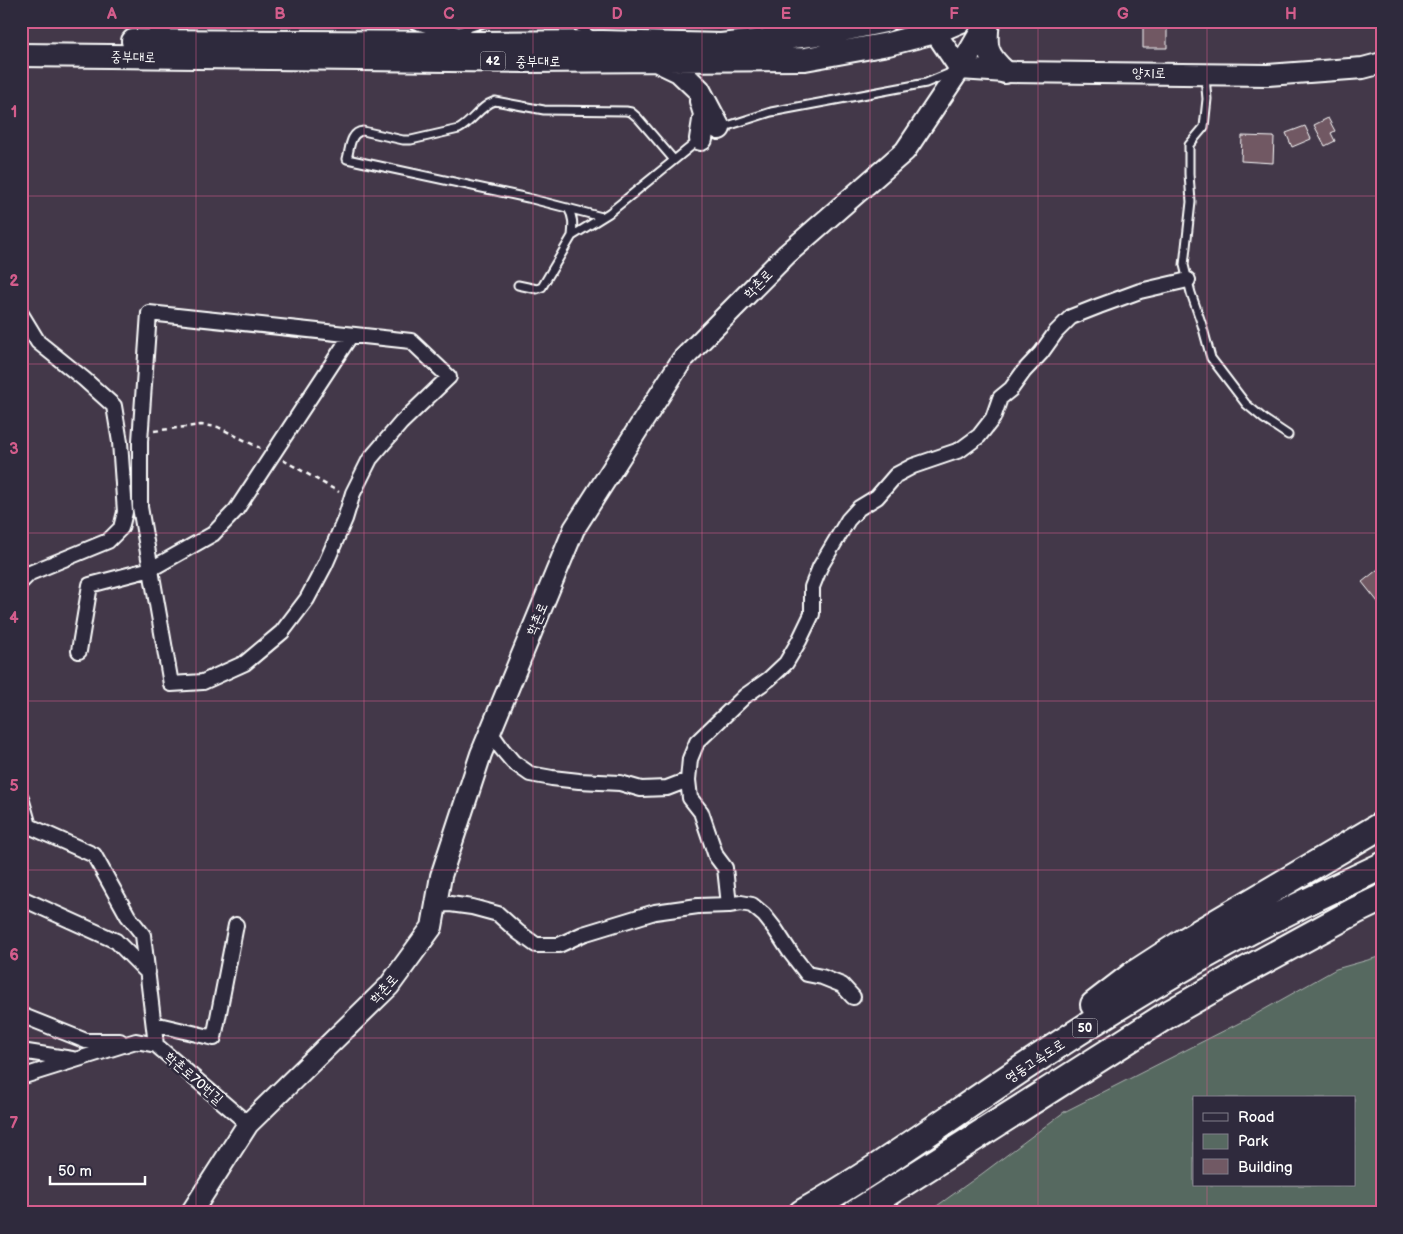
<svg xmlns="http://www.w3.org/2000/svg" width="1403" height="1234" font-family="'Balsamiq Sans','Poor Story',sans-serif">
<rect width="100%" height="100%" fill="#433849"/>
<filter id="ink" filterUnits="userSpaceOnUse"><feTurbulence type="fractalNoise" baseFrequency=".02" numOctaves="2"/><feDisplacementMap in="SourceGraphic" scale="10" xChannelSelector="R" yChannelSelector="G"/><feConvolveMatrix kernelMatrix="1 2 1 2 8 2 1 2 1" color-interpolation-filters="sRGB"/></filter>
<g filter="url(#ink)">
<path fill="#576961" stroke="#abb4b0" fill-rule="evenodd" d="M1382,956V1213H927L983,1173L1064,1112L1249,1018L1336,969ZM1194,1098H1354V1185H1194Z"/>
<path fill="#715964" stroke="#fff" d="M1143,21H1167V48H1143Z
M1208,21H1222L1209,26Z
M1328,118L1335,131L1331,133L1335,141L1325,146L1314,125Z
M1305,126L1311,139L1292,147L1286,133Z
M1242,136L1274,137L1273,163L1241,161Z
M1382,566V607L1362,582Z"/>
<g fill="none" stroke-linecap="round" stroke-linejoin="round">
<g stroke="#fff" stroke-width="11">
<path id="lane" d="M569,21L592,35
M456,32L490,21
M1205,77L1207,99L1204,127L1189,145V174L1191,202L1184,265L1191,293L1202,325L1211,358L1246,404L1264,419L1288,435
M721,128L771,112L926,83L950,73
M568,208C574,218 573,225 572,236
M602,217L528,198L347,159C350,148 350,132 363,131L403,140H411L459,129C472,122 480,106 495,101L544,110L626,111L631,112L638,118L674,160
M518,285L537,289L542,287L572,236L609,213L699,140"/>
</g>
<g stroke="#fff" stroke-width="18">
<path id="street" d="M414,21L466,37
M149,313L411,341L449,377L401,423L370,459L353,493L345,519L325,565L307,599L282,632L245,663L203,682L171,684L140,507V441Z
M21,314L38,342L84,379L114,406L120,442L125,512L121,528L108,541L30,573L21,582
M79,651L90,585L151,569L213,534L236,510L351,335
M490,732L502,749L513,762L530,774L552,778L579,781L620,783L641,789L667,788L688,780
M21,798L29,826L94,855L128,916L143,935L156,1045
M21,898L116,941L148,973
M436,905L450,904L472,907L498,914L518,932L536,945H559L583,934L655,912L698,906L729,905L741,903L752,905L764,915L775,929L790,952L807,974L822,977L842,985L853,997
M729,905L725,868L716,856L701,812L690,798L688,780L690,759L697,742L745,696L769,679L786,663L799,641L812,614V587L820,567L848,520L859,508L877,497L896,475L913,466L960,450L979,436L993,418L1000,398L1011,389L1024,371L1041,353L1056,332L1071,317L1099,306L1140,291L1188,280
M21,1015L86,1041H120
M154,1024L214,1038L236,925
M21,1051L72,1059
M21,1077L136,1041L156,1045L248,1124"/>
</g>
<g stroke="#fff" stroke-width="24">
<path id="secondary" d="M935,32L960,69
M960,69L1005,72L1268,75L1363,68L1382,63
M191,1213L248,1124L389,986L432,927L441,876L481,754L574,529L682,360L787,254L905,151L960,69"/>
</g>
<g stroke="#fff" stroke-width="26">
<path id="primary" d="M988,21C985,46 985,54 1005,72
M133,41L481,43L602,42L721,45L828,33L885,21
M21,55L527,61L805,59L888,44L935,32L961,21
M658,61L679,71L699,90L719,128
M960,69L986,24
M701,139L705,114L701,101"/>
</g>
<g stroke="#fff" stroke-width="30">
<path id="highway" d="M1094,1005L1133,975L1187,940L1382,825
M802,1213C878,1170 948,1118 1020,1070C1083,1028 1147,987 1213,951C1268,920 1325,893 1382,866
M856,1213L1167,1015L1239,974L1355,911L1382,898"/>
</g>
<path stroke="#fff" stroke-width="2.5" stroke-dasharray="5 4" stroke-linecap="butt" d="M154,431L201,425L218,427L260,448
M283,460L339,492"/>
<use href="#lane" stroke="#2f2a3d" stroke-width="7"/>
<use href="#street" stroke="#2f2a3d" stroke-width="14"/>
<use href="#secondary" stroke="#2f2a3d" stroke-width="20"/>
<use href="#primary" stroke="#2f2a3d" stroke-width="22"/>
<use href="#highway" stroke="#2f2a3d" stroke-width="26"/>
</g>
</g>
<path fill="none" stroke="#d45d8c" stroke-width="1" stroke-opacity="0.55" d="M196,21V1213M364,21V1213M533,21V1213M702,21V1213M870,21V1213M1038,21V1213M1207,21V1098M21,196H1382M21,364H1382M21,533H1382M21,701H1382M21,870H1382M21,1038H1382M1207,1185V1213"/>
<g text-anchor="middle" dominant-baseline="central" stroke-width="5" stroke-linejoin="round" paint-order="stroke">
<g fill="#2f2a3d" stroke="#c1bfc5" stroke-width="1">
<rect x="480.5" y="51.5" width="25" height="19" rx="4"/>
<rect x="1072.5" y="1018.5" width="25" height="19" rx="4"/>
</g>
<g font-size="12" font-weight="bold" fill="#fff">
<text x="493" y="61">42</text>
<text x="1085" y="1028">50</text>
</g>
<g font-size="14" fill="#fff" stroke="#2f2a3d">
<text transform="translate(133 57) rotate(1)">중부대로</text>
<text x="538" y="61">중부대로</text>
<text transform="translate(1149 73) rotate(1)">양지로</text>
<text transform="translate(758 284) rotate(-45)">학촌로</text>
<text transform="translate(537 619) rotate(-67)">학촌로</text>
<text transform="translate(384 989) rotate(-48)">학촌로</text>
<text transform="translate(1035 1061) rotate(-33)">영동고속도로</text>
<text transform="translate(194 1078) rotate(41)">학촌로70번길</text>
</g>
</g>
<rect width="1403" height="1234" fill="none" stroke="#2f2a3d" stroke-width="55"/>
<rect x="1193" y="1096" width="162" height="90" fill="#2f2a3d" stroke="#827f8b"/>
<rect x="1203" y="1113" width="25" height="8" fill="#2f2a3d" stroke="#827f8b"/>
<text x="1238" y="1122" font-size="15" fill="#ffffff">Road</text>
<rect x="1203" y="1134" width="25" height="15" fill="#576961" stroke="#827f8b"/>
<text x="1238" y="1146" font-size="15" fill="#ffffff">Park</text>
<rect x="1203" y="1159" width="25" height="15" fill="#715964" stroke="#827f8b"/>
<text x="1238" y="1172" font-size="15" fill="#ffffff">Building</text>
<path d="M50 1176v8h95v-8" fill="none" stroke="#ffffff" stroke-width="2.5"/>
<text x="58" y="1176" font-size="15" fill="#ffffff" stroke="#2f2a3d" stroke-width="4" paint-order="stroke">50 m</text>
<rect x="28" y="28" width="1348" height="1178" fill="none" stroke="#d45d8c" stroke-width="2"/>
<g font-size="16" text-anchor="middle" font-weight="bold" fill="#d45d8c">
<text x="112" y="19">A</text>
<text x="280" y="19">B</text>
<text x="449" y="19">C</text>
<text x="617" y="19">D</text>
<text x="786" y="19">E</text>
<text x="954" y="19">F</text>
<text x="1123" y="19">G</text>
<text x="1291" y="19">H</text>
<text x="14" y="117">1</text>
<text x="14" y="286">2</text>
<text x="14" y="454">3</text>
<text x="14" y="623">4</text>
<text x="14" y="791">5</text>
<text x="14" y="960">6</text>
<text x="14" y="1128">7</text>
</g>
</svg>
